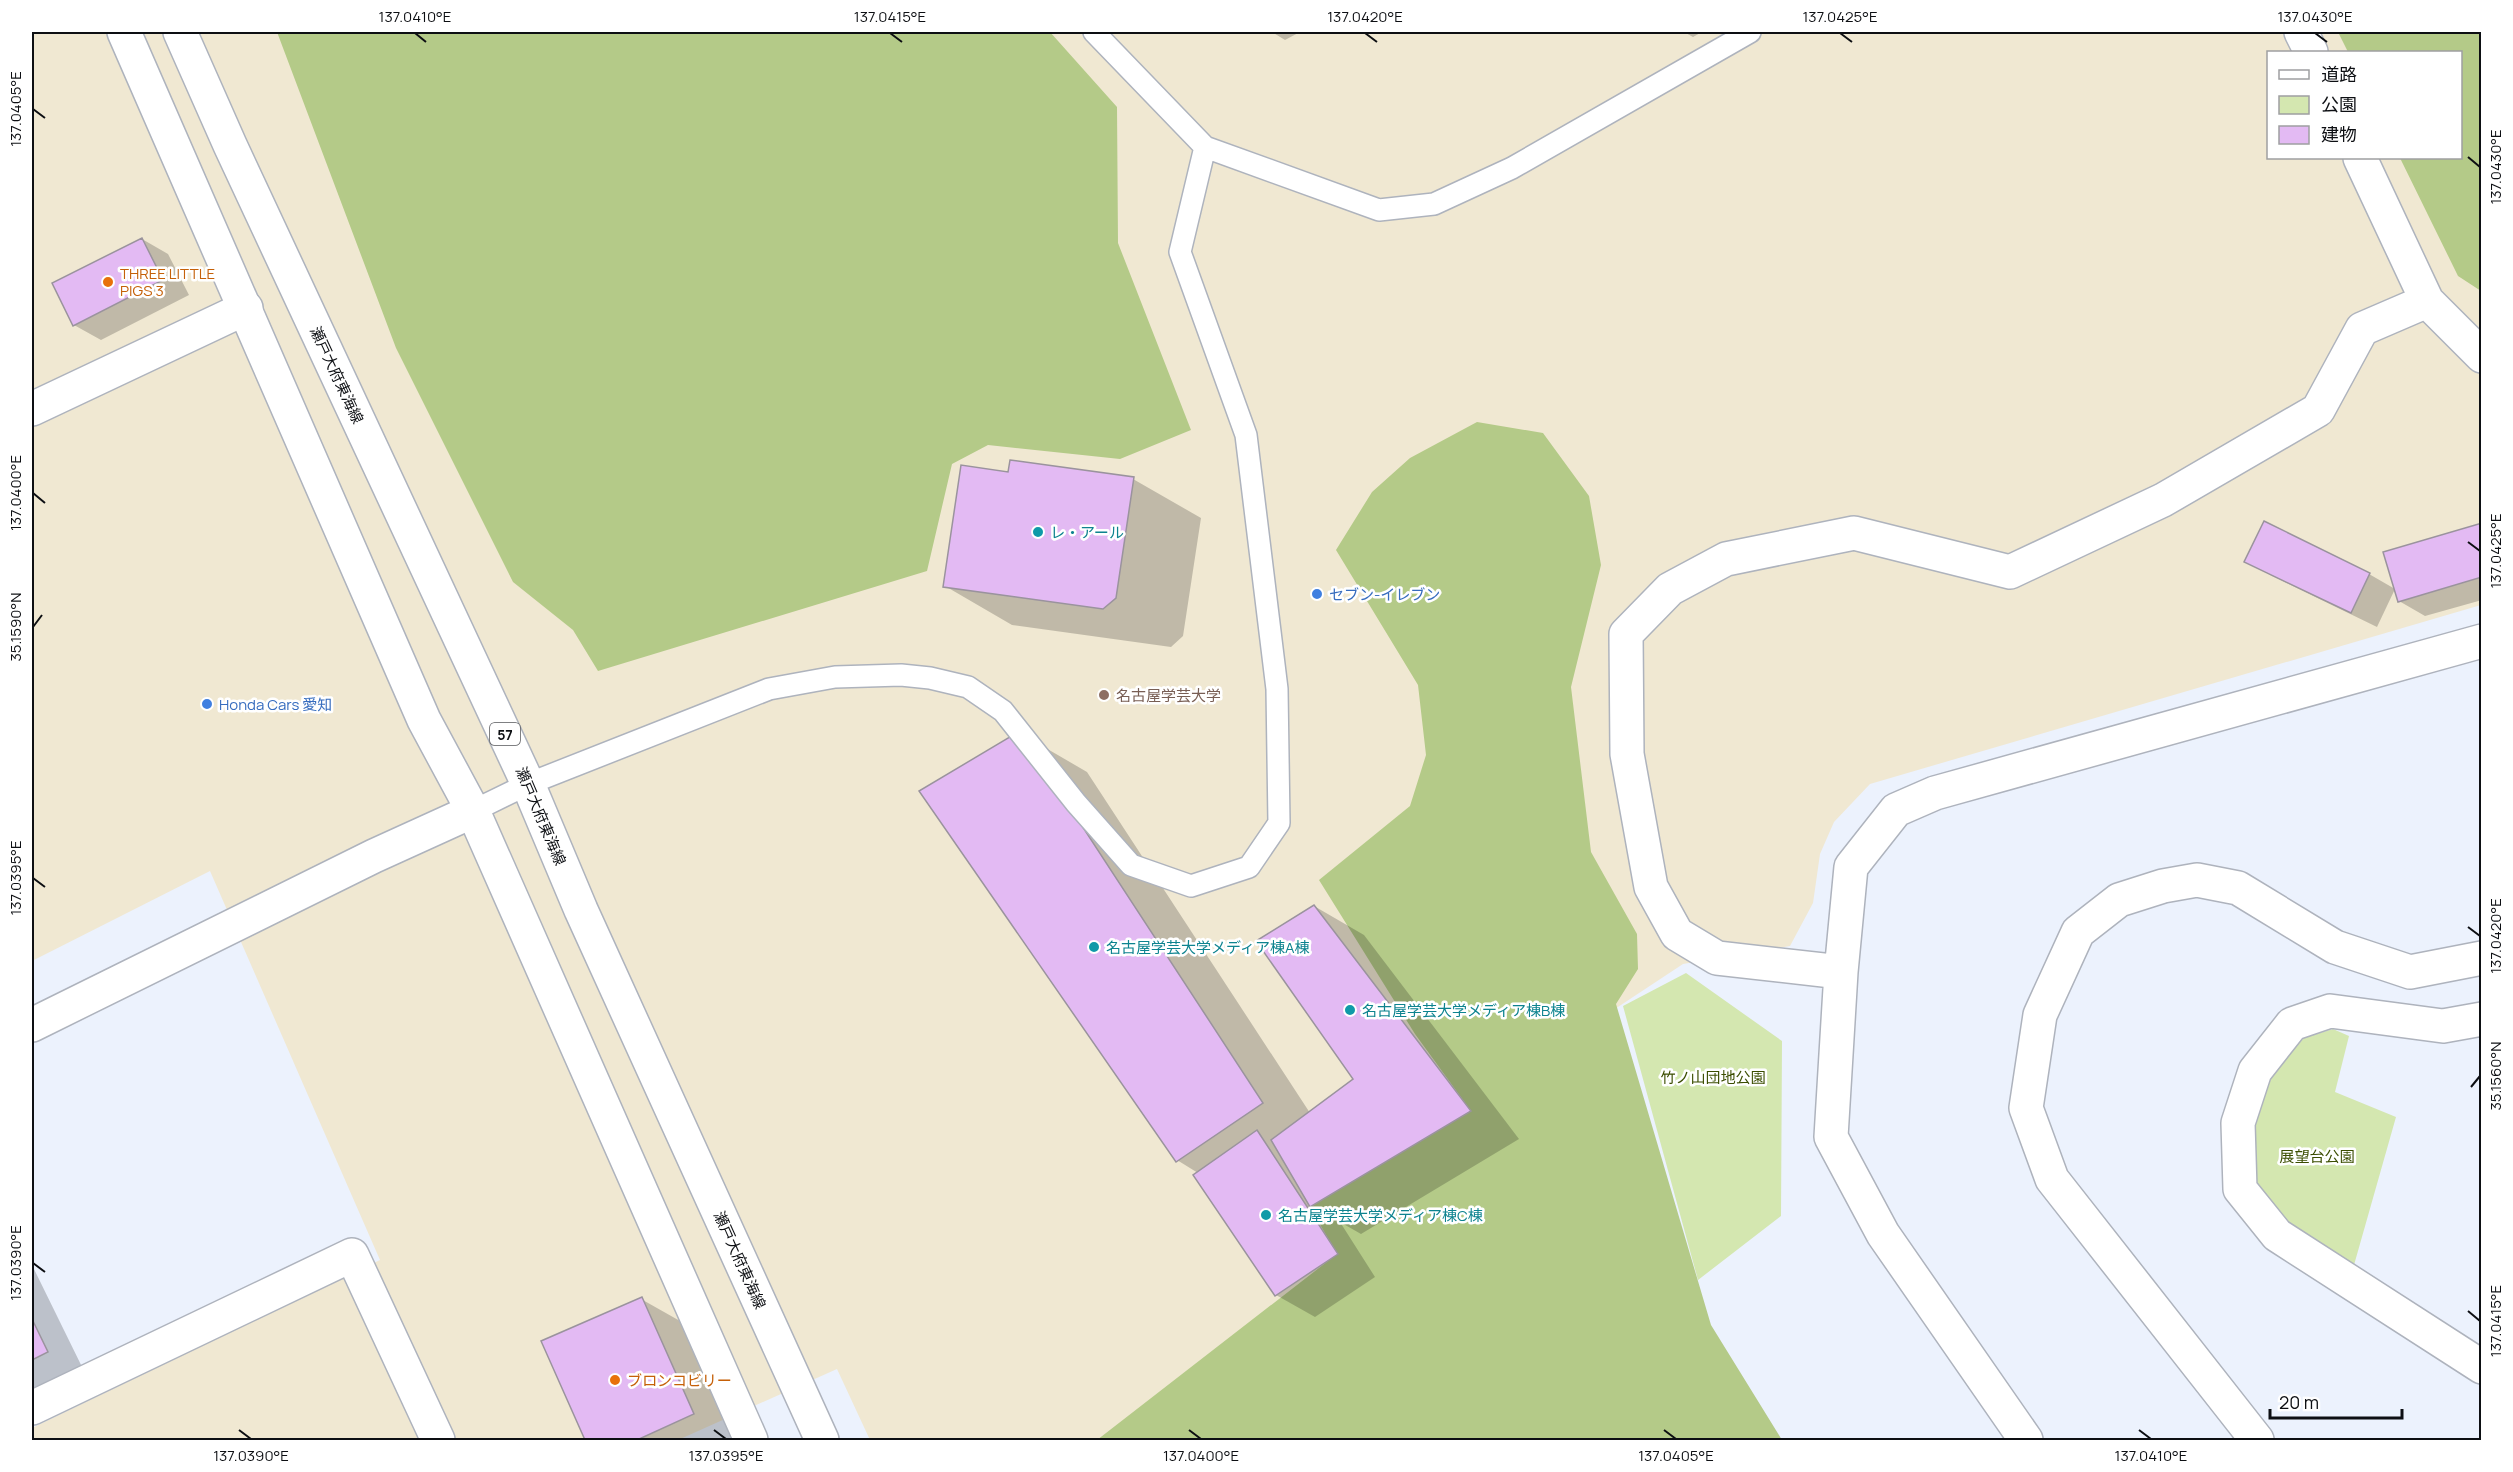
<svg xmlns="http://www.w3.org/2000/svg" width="2513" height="1472" font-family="Manrope,'Noto Sans JP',sans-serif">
<rect width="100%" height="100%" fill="#ecf2fd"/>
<path fill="#f0e8d2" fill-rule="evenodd" d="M32,32H2481V605L1870,784L1834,822L1820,854L1813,903L1790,946L1683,964L1509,1079L1419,1440H870L837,1369L678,1440H32V1428L380,1260L210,871L32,961ZM2268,52H2460V158H2268Z"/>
<path fill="#d4e7b0" d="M1686,973L1782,1041L1781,1216L1698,1280L1623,1006Z
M2333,1029L2349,1036L2335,1092L2396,1117L2354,1265L2290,1226L2251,1184L2250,1130L2269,1077L2304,1038Z"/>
<path fill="#b4ca88" d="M277,32H1050L1117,107L1118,243L1191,430L1120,459L988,445L952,464L927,571L598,671L573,630L513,582L396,348Z
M2338,32H2481V291L2458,276L2400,158H2460V52H2348Z
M1477,422L1543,433L1589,496L1601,565L1571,687L1591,852L1637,934L1638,969L1616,1004L1711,1325L1782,1440H1097L1337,1254L1310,1207L1471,1111L1415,1034L1319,880L1410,806L1426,755L1418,685L1336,550L1372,492L1410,458Z"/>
<path fill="#0003" d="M1272,32H1300L1285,40Z
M1684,32H1702L1693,37Z
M142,239L168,254L189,295L101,340L74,325Z
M1009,474L1133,479L1201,518L1183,636L1171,647L1012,625L945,586Z
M2482,524V600L2425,616L2399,601Z
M2246,561L2369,574L2395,589L2377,627L2272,576Z
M1020,733L1087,772L1310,1113L1355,1079L1314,906L1364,935L1519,1139L1361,1234L1340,1222L1375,1277L1315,1317L1276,1295L1195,1176L1198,1173L1177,1160Z
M32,1265L86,1375L32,1401Z
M641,1299L680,1321L732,1437L724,1440H587L543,1342Z"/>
<path fill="#e3baf3" stroke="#9a939d" stroke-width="1.5" d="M142,238L163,280L73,326L52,283Z
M1010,460L1134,477L1116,598L1103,609L943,587L961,465L1008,472Z
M2264,521L2370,573L2351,613L2244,562Z
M2482,523V577L2398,602L2383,552Z
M1020,731L1263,1103L1176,1162L919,791Z
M1314,905L1471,1111L1310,1207L1271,1140L1353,1079L1256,941Z
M1257,1130L1338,1254L1275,1296L1193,1175Z
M642,1297L694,1414L637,1440H585L541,1341Z
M32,1319L48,1352L32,1360Z"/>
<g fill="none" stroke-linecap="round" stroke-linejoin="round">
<g stroke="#aeb3bd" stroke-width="24">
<path id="service" d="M1094,32L1205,147L1379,210L1434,204L1512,168L1750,32
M473,811L528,784L769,689L835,677L901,675L930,678L968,687L1003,711L1076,803L1131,865L1191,886L1249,867L1279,823L1277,689L1246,435L1180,252L1205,147"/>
</g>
<g stroke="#aeb3bd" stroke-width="36">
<path id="minor" d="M2301,32L2311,52
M2360,158L2427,301L2482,356
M32,409L246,308
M1841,972L1717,958L1677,934L1651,887L1627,754L1626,634L1670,589L1726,559L1854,533L2010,572L2163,500L2318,410L2362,329L2427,301
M2482,1019L2443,1026L2330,1011L2292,1024L2255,1071L2238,1123L2240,1189L2277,1235L2482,1367
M32,1408L352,1255L438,1440
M2026,1440L1883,1234L1831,1137L1841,972L1851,867L1896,810L1935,793L2482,641
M2257,1440L2052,1179L2026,1108L2040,1015L2078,932L2119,900L2163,886L2197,880L2238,888L2335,947L2410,972L2482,958"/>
</g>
<g stroke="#aeb3bd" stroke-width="36">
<path id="tertiary" d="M32,1025L374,856L473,811"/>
</g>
<g stroke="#aeb3bd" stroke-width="36">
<path id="primary" d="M124,32L424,720L473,811L751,1440
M180,32L230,145L528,784L581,910L822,1440"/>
</g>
<use href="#service" stroke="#fff" stroke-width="21"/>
<use href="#minor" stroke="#fff" stroke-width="33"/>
<use href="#tertiary" stroke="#fff" stroke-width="33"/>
<use href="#primary" stroke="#fff" stroke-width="33"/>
</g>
<path fill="none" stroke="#0d0f13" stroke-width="2" d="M415,33L426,42M890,33L902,42M1365,33L1377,42M1840,33L1852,42M2315,33L2327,42M33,109L45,118M2468,157L2480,167M33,493L45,503M2468,542L2480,551M33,627L42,615M33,878L45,887M2468,927L2480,936M2471,1087L2480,1076M33,1263L45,1272M2468,1311L2480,1321M239,1430L251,1439M714,1430L726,1439M1189,1430L1201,1439M1664,1430L1676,1439M2139,1430L2151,1439"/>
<g fill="#e8710a" stroke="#fff" stroke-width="2">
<circle cx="108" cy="282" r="6"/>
<circle cx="615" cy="1380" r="6"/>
</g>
<g fill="#0f9aa8" stroke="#fff" stroke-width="2">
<circle cx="1038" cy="532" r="6"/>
<circle cx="1094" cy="947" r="6"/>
<circle cx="1350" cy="1010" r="6"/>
<circle cx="1266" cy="1215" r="6"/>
</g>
<g fill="#3f7fe0" stroke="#fff" stroke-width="2">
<circle cx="1317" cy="594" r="6"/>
<circle cx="207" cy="704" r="6"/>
</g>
<circle fill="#8d6e63" stroke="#fff" stroke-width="2" cx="1104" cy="695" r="6"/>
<g text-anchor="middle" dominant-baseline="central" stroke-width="5" stroke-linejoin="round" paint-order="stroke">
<rect fill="#fff" stroke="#56575a" stroke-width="1.5" x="490" y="723" width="30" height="22" rx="4.5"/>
<g font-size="14" font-weight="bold" fill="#0d0f13">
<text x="505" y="734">57</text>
</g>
<g font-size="15" fill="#c56008" stroke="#fff" text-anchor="start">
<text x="120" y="273">THREE LITTLE<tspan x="120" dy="17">PIGS 3</tspan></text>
<text x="627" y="1380">ブロンコビリー</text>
</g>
<g font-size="15" fill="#0d0f13" stroke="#fff">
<text transform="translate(337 375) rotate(65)">瀬戸大府東海線</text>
<text transform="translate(541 816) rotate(67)">瀬戸大府東海線</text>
<text transform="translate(740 1260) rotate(66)">瀬戸大府東海線</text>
</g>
<g font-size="15" fill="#0d838f" stroke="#fff" text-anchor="start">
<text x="1050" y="532">レ・アール</text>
<text x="1106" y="947">名古屋学芸大学メディア棟A棟</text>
<text x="1362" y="1010">名古屋学芸大学メディア棟B棟</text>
<text x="1278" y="1215">名古屋学芸大学メディア棟C棟</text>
</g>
<g font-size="15" fill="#366cbe" stroke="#fff" text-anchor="start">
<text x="1329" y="594">セブン-イレブン</text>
<text x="219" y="704">Honda Cars 愛知</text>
</g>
<g font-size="15" fill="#785e54" stroke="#fff" text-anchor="start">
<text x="1116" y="695">名古屋学芸大学</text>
</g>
<g font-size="15" fill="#3b4d00" stroke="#fff">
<text x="1713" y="1077">竹ノ山団地公園</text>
<text x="2317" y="1156">展望台公園</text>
</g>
</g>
<rect width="2513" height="1472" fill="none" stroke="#ffffff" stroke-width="66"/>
<rect x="2267" y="51" width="195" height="108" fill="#ffffff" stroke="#9e9fa1" stroke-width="1.5"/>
<rect x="2279" y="70" width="30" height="9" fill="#ffffff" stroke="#9e9fa1" stroke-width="1.5"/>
<text x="2321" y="81" font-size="18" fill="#0d0f13">道路</text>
<rect x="2279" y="96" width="30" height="18" fill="#d4e7b0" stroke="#9e9fa1" stroke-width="1.5"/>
<text x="2321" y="111" font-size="18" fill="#0d0f13">公園</text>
<rect x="2279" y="126" width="30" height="18" fill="#e3baf3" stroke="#9e9fa1" stroke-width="1.5"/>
<text x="2321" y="141" font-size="18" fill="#0d0f13">建物</text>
<path d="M2270 1409v9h132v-9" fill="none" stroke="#0d0f13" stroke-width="3"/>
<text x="2279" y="1409" font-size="18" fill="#0d0f13" stroke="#ffffff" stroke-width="4.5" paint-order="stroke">20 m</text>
<rect x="33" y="33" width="2447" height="1406" fill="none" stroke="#0d0f13" stroke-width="2"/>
<g font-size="15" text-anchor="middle" fill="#0d0f13">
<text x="415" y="22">137.0410°E</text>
<text x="890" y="22">137.0415°E</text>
<text x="1365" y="22">137.0420°E</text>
<text x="1840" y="22">137.0425°E</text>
<text x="2315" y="22">137.0430°E</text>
<text transform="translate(16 109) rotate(-90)" y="5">137.0405°E</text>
<text transform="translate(2496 167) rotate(-90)" y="5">137.0430°E</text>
<text transform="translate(16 493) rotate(-90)" y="5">137.0400°E</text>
<text transform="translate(2496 551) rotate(-90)" y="5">137.0425°E</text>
<text transform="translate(16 627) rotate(-90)" y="5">35.1590°N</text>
<text transform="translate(16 878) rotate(-90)" y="5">137.0395°E</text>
<text transform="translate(2496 936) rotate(-90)" y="5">137.0420°E</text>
<text transform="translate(2496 1076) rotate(-90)" y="5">35.1560°N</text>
<text transform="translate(16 1263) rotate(-90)" y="5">137.0390°E</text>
<text transform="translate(2496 1321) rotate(-90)" y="5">137.0415°E</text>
<text x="251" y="1461">137.0390°E</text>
<text x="726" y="1461">137.0395°E</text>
<text x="1201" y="1461">137.0400°E</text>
<text x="1676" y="1461">137.0405°E</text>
<text x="2151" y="1461">137.0410°E</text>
</g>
</svg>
